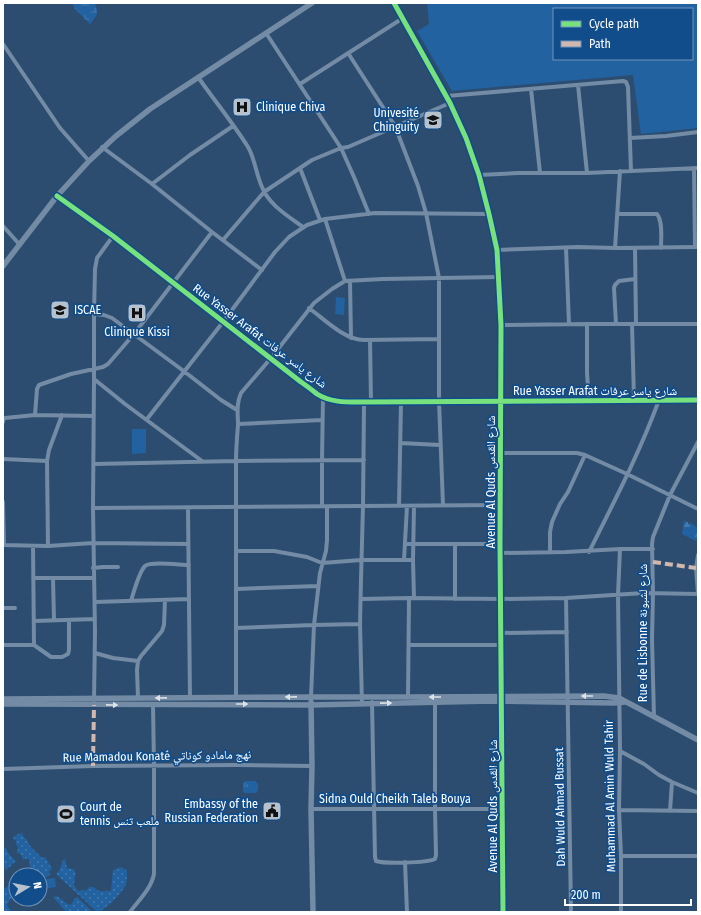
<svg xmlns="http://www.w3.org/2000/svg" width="701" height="915" font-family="'Fira Sans Condensed','Noto Naskh Arabic',sans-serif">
<defs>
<pattern id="grass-tufts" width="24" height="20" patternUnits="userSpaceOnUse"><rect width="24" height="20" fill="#2262a1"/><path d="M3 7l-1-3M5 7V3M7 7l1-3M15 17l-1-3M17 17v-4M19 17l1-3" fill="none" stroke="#437aaf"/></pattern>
<pattern id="forest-firs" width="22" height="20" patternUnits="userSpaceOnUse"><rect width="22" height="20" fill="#2262a1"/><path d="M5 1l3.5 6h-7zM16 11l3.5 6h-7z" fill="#437aaf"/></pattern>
<pattern id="wetland-marsh" width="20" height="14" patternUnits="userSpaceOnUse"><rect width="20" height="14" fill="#2262a1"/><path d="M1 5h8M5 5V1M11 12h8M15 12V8" fill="none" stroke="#437aaf"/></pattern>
<pattern id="park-dots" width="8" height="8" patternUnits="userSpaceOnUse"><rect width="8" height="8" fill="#2262a1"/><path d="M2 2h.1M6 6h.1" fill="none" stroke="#437aaf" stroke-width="1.8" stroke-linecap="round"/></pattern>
</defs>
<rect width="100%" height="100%" fill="#2c4d6f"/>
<path fill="url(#grass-tufts)" d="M245,781H255L258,784V790L256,793H245L243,791V783Z"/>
<path fill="url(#forest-firs)" d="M684,521L688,522V524L691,523L698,528V537L696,541L682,534Z"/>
<path fill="url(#wetland-marsh)" d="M72,3H95C99,13 97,16 90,24L75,9Z"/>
<path fill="url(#park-dots)" d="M22,833L23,836L27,840L30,846L42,858L45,857L51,867L52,869L49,871L50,875L46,877L40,878V875H34L33,874L36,870L31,868L29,864L30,861L27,858L23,860L21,854L17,853L18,848L16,844V841L13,838L16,835Z
M3,848H6L9,854L16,861L6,870L3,866Z
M65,859L67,868L73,869L76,873C74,876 75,881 74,885L78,891L87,890L89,887H94C99,894 104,890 111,891L113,870L121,867L127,871C127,875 127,880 126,884C124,891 105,911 97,912L56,874L59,871L63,860Z
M13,884L16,886V895L12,896L7,905L12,912H3V889Z
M57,896L66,903L70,905L73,902L74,899L77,897L93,912H66L53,897Z"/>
<path fill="#2262a1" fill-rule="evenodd" d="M427,3H698V128L641,134L633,75L452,91L417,31L429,24ZM554,9H692V59H554Z
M336,297L345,298L344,315L335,314Z
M132,429H146V453L132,454Z
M76,809V819H56V810Z
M55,878L56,887L40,890V880Z"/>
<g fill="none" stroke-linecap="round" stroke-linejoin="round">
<path stroke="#738ba4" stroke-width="4" d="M266,33L341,148L354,177L369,214
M3,44L60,128L89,161
M348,53L395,126L418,186L426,213L439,278V401L443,505
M198,77C214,100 233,123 248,147C255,159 256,174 262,187C269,205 288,216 303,227
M300,84L403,18
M578,85L587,173
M531,89L540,173
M447,96L623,81L626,82L628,87L631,171
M630,138L666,136L698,132
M102,147L152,184L212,232L262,270
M300,168L320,220
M694,168L695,247
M479,175L518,173H587L698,168
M152,184L190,155L233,126
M57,196L113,236L301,382C307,386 312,390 317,394C331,403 348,402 364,402L698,400
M617,214H657C663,221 661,239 661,248
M325,219L345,281
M3,226L20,245
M223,240L264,192L312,160L341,148L348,147L450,103
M566,248L569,324
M615,248L620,171
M635,248L636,324
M497,250L578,247L615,248L698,247
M350,281L351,338
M309,308C325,320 345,340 364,340L439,339
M94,314L104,315L112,318L185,372L221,400L237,410
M587,324V373L589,401
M616,324L614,288L615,285L619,281L635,279
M632,324L634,400
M501,325L587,324H698
M370,340L371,402
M94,379L125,404L202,461
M35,415L37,389L39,385L71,374L103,367L108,364L134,334L212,232
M147,419L223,322L275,252L289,237L307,225L325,219L375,213L489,214
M3,422V420L5,418L35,415L93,416
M238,424L322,420
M400,443L440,445
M500,453H577L585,455L627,474L698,509
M3,459L47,461
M94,464L236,461L364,460
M3,502L4,545
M322,506V460L323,397
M399,506L401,402
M93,508L500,505
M188,508L190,698
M405,544H500
M455,544V599
M3,545L48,546L93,543L188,544
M33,546L34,645
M48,546L47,461L49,450L62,415
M620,549L618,595L620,751L619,810L621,856V912
M236,551H274L307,557L322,563L361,560H413
M550,552V532L552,522L560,504L568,492L585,455
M589,552C614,502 640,452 659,400
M501,553L566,552L620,549H653
M698,555L696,568L698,593
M404,560L407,506
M93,568L103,567H118
M33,578H94
M53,578L54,620
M236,589L318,586
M414,598L413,560L414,506
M566,598L571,912
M361,599L409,598L501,599L566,598L644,593L698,594
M131,601C133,594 140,571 145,566C151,561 180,565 189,565
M95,602L189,599
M3,608H15
M34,621L95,619
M236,628L314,625L360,624
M501,633L567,632
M3,645H34L51,657H62L68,654L69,650V620
M409,645H501
M95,653L113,658L138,661
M311,697L314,625L320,573L326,551L327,540V507
M408,697L409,598
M138,698L137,670L138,661L141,656L162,631L164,625L165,600
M236,698V461C236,449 237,437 238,425C238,414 236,404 241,393L271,358L314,303L332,289L345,281L383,279L499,277
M94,700L95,632L93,508L94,379V314L95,269L97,258L113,236
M372,702L375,857L376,861C385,864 426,863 435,859L436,855L435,809V703
M362,704L360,624L361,579L363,506L364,402
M654,717L652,639L653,594L652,544L653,537L670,495L698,442
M620,751L644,764L659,775L672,782L698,793
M3,769L93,766L237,765L312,766
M311,809H503
M619,810L698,811
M670,811L672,782
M621,856H698
M405,862L407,912
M130,912C139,900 151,889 154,874V765L153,705"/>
<path stroke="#738ba4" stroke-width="5.5" d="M394,3L450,103L466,138L479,175L489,214L497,250L501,325L500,544L503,912
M3,266L57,196L89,161L116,136L150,109L312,3
M3,699L311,697H408L604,696L619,698L698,740
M311,702L312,766L311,809L313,912
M3,704L311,705L492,701L614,703L625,702"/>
<path stroke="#d1b7ad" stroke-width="4" stroke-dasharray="8 4" stroke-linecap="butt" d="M653,562L696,568
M93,766L94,705"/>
<g stroke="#114d8a" stroke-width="8">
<path id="cycleway" d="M394,3L450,103L466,138L479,175L489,214L497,250L501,325L500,544L503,912
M57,196L113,236L301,382C307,386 312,390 317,394C331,403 348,402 364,402L698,400"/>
</g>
<use href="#cycleway" stroke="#77e17e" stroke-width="5"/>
</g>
<defs><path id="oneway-solid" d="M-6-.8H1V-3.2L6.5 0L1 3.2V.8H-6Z"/></defs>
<g fill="#dce2e8">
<use href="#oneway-solid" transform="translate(587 696) rotate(-180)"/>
<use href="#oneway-solid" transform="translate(291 697) rotate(179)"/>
<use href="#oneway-solid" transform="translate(435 697) rotate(-180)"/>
<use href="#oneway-solid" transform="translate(161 698) rotate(179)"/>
<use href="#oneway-solid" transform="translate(386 703) rotate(-1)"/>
<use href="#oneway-solid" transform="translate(242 704)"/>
<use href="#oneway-solid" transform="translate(112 705) rotate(1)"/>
</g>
<defs>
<g id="hospital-square" transform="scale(1)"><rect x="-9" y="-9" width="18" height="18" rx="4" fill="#b5c1cd" stroke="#114d8a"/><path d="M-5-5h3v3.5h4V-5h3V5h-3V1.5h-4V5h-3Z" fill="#111"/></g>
<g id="university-square" transform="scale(1)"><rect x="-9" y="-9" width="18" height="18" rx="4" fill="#b5c1cd" stroke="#114d8a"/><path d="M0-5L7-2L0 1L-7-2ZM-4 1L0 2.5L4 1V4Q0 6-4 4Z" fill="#111"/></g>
<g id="civic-square" transform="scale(1)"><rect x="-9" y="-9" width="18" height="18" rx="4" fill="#b5c1cd" stroke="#114d8a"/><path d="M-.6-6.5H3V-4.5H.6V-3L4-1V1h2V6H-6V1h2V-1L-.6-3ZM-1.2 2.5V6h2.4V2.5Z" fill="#111"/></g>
<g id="stadium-square" transform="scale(1)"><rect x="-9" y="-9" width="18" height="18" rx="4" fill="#b5c1cd" stroke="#114d8a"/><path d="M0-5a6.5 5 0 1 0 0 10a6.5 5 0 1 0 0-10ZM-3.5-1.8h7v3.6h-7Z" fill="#111"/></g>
</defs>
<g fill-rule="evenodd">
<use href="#hospital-square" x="242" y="107"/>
<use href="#university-square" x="433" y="120"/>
<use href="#university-square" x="60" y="310"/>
<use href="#hospital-square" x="137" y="313"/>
<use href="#civic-square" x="272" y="811"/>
<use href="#stadium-square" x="66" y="814"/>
</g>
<g text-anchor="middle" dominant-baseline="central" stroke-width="3.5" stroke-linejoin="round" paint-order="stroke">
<g font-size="12" fill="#fff" stroke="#114d8a" text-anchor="start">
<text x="256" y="107">Clinique Chiva</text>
<text x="419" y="113" text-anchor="end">Univesité<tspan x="419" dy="14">Chinguity</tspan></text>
<text x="74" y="310">ISCAE</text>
<text x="137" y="332" text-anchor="middle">Clinique Kissi</text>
<text x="258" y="804" text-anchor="end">Embassy of the<tspan x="258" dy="14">Russian Federation</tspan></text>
<text x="80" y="807">Court de<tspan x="80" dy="14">tennis ملعب تنس</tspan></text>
</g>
<g font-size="12" fill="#fff" stroke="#114d8a">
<text transform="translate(260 336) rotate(37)">Rue Yasser Arafat شارع ياسر عرفات</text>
<text x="595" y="391">Rue Yasser Arafat شارع ياسر عرفات</text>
<text transform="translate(491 482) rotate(-90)">Avenue Al Quds شارع القدس</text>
<text transform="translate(643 633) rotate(-90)">Rue de Lisbonne شارع لشبونة</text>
<text transform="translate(157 756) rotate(-1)">Rue Mamadou Konaté نهج مامادو كوناتي</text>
<text transform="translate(610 796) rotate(-91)">Muhammad Al Amin Wuld Tahir</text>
<text x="395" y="799">Sidna Ould Cheikh Taleb Bouya</text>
<text transform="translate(493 806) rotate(-90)">Avenue Al Quds شارع القدس</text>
<text transform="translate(560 807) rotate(-91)">Dah Wuld Ahmad Bussat</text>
</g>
</g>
<rect width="701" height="915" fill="none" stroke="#ffffff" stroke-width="8"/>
<rect x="553" y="8" width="140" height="52" fill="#114d8a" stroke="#7094b9"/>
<rect x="561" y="21" width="20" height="6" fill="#77e17e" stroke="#7094b9"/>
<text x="589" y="28" font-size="12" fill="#ffffff">Cycle path</text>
<rect x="561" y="41" width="20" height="6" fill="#d1b7ad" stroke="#7094b9"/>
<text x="589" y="48" font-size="12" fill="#ffffff">Path</text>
<g transform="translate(28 887) rotate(80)"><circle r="19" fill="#114d8a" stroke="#7094b9"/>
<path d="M0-3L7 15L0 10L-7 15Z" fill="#b5c1cd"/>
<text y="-6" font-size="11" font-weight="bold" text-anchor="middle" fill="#ffffff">N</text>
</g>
<path d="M565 899v6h126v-6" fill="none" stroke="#ffffff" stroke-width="2"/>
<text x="571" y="899" font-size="12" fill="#ffffff" stroke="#114d8a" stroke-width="3" paint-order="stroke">200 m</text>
</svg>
